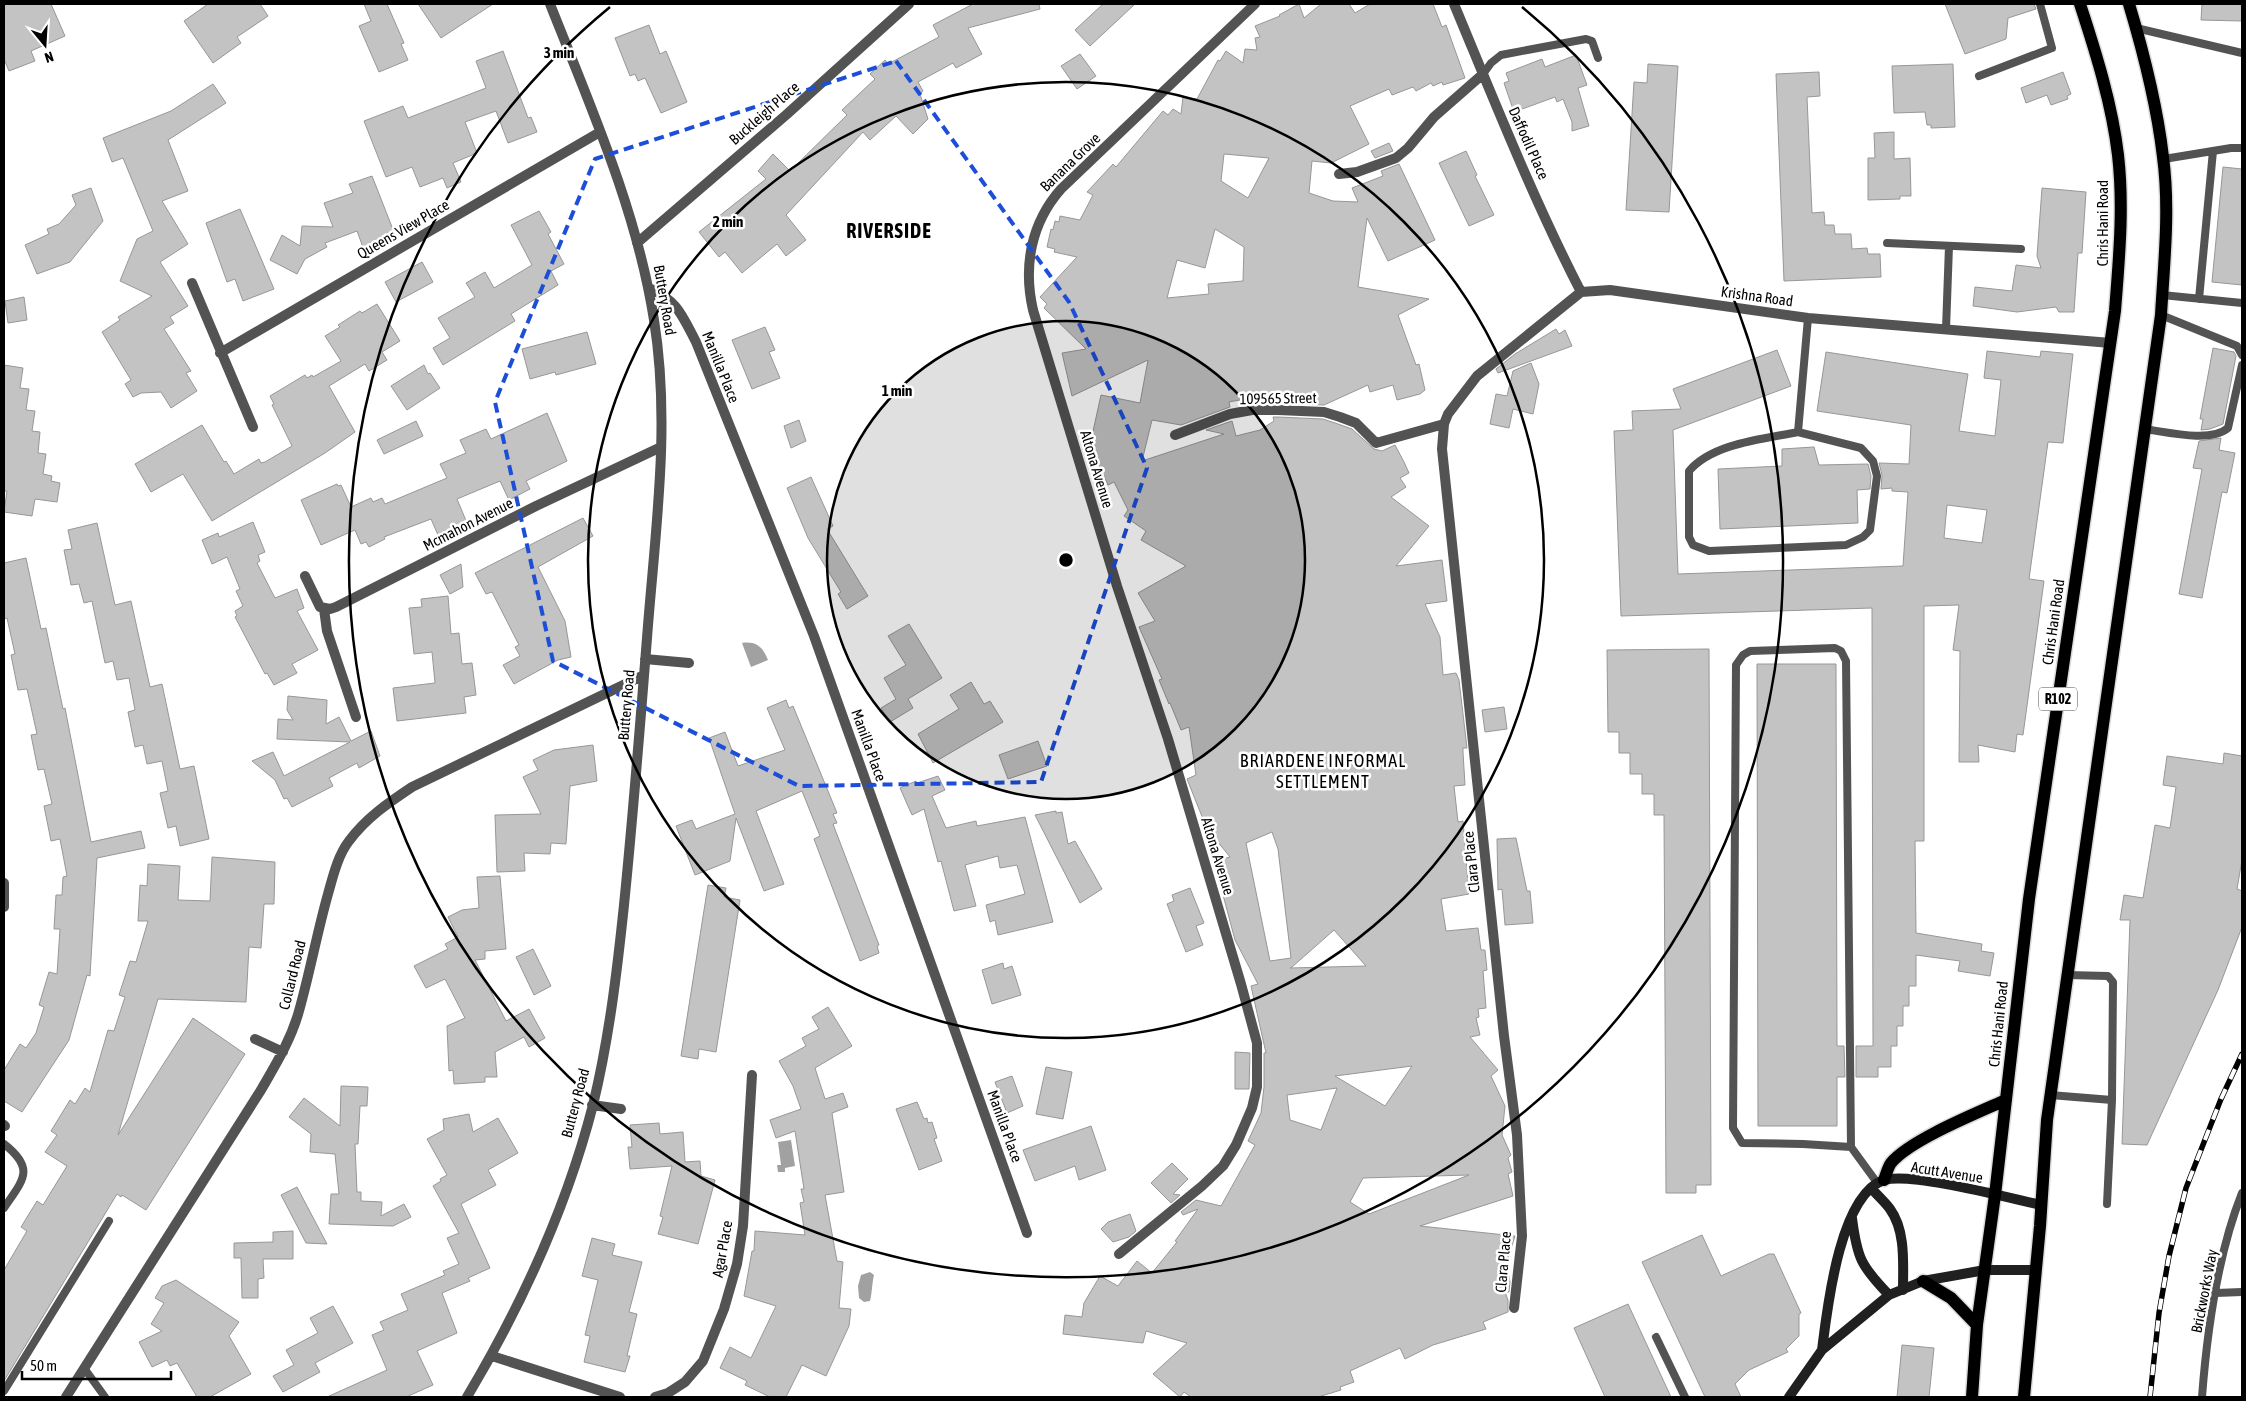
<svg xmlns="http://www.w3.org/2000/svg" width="2246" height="1401" font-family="'Asap Condensed',sans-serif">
<rect width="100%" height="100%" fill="#fff"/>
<path fill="#a1a1a1" d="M742,643C756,641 763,647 768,660L751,667Z
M791,1140L795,1166L785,1168V1172H778L777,1165H781L778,1142Z
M870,1272L874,1275C872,1283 872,1294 870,1301L864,1302L859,1298L858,1286L861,1275Z"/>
<path fill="#c3c3c3" stroke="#979797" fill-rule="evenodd" d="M4,4H51L65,36L31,51L35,61L9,71L4,59Z
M208,4H260L268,16L237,37L241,43L213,63L184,21Z
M364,4H387L404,43L401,44L408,60L379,72L359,26L371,21Z
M418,4H493L441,38Z
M973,4H1039L1040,9L968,28L982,54L956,68L953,63L918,82L923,91L920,94L928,119L913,134L896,116L870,140L863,132L786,215L806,240L786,256L777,244L742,273L725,252L719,257L699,232L766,179L758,171L773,154L790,171L847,115L842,110L875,79L870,74L885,60L888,64L939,37L933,25Z
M1103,4H1135L1090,46L1075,30Z
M1299,4L1304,18L1321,4H1349L1355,13L1370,4H1433L1442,27L1446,25L1465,78L1443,85L1442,82L1433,86L1431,83L1416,91L1413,87L1392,95L1389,89L1350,106L1369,144L1331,163L1312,161L1309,193L1333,201L1358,202L1352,188L1383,176L1381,171L1399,164L1435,240L1388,261L1367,218L1358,287L1429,299L1398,315L1416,365L1419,364L1425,390L1420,394L1397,400L1393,385L1370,392L1368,385L1324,405L1268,403L1266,395L1229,402L1230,407L1181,425L1152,420L1142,461L1224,434L1206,430L1232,421L1236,436L1260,430L1274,421L1273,417H1278L1323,419L1338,424L1352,429L1374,449L1382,451L1395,445L1404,462L1409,473L1400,478L1406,487L1391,497L1429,526L1396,566L1442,560L1447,601L1425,604L1440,637L1443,675L1456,673L1459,680L1467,748H1463V752L1465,785L1454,786L1458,822L1463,821L1469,894L1441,899L1446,931L1478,928L1481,950H1485L1487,970L1483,971L1486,1008L1478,1009L1479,1017L1476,1018L1480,1035L1470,1037L1498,1070L1491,1076L1505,1106L1502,1135L1511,1155L1508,1158L1512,1172L1508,1174L1513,1196L1420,1226L1515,1236L1507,1262L1510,1282L1509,1292H1505L1508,1300V1312L1483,1322L1486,1329L1433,1345L1405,1359L1400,1348L1350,1371L1354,1382L1340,1387L1341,1390L1318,1397H1191L1184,1392L1180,1397L1153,1374L1187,1343L1146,1331L1143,1343L1063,1334L1065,1315L1082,1317L1084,1303L1100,1276L1118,1286L1137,1261L1152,1273L1177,1242L1175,1241L1198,1209L1183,1215L1181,1212L1196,1200L1221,1206L1255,1145L1248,1141L1261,1113L1264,1087V1053H1266L1251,986L1258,984L1235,940L1214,861L1230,857L1204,825L1205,824L1187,779L1196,775L1189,727L1181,730L1170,703L1169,704L1159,680L1162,679L1139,627L1155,621L1138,593L1186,566L1141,540L1146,531L1124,516L1128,510L1114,482L1108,485L1094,455L1088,454L1101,395L1140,403L1148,360L1072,396L1062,353L1086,349L1044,308L1047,304L1040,297L1077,257L1054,252L1055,249L1047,247L1051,229L1053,230L1055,221L1059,222L1060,216L1080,220L1093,195L1087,192L1113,164L1116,167L1163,111L1168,115L1173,109L1181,114L1183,97L1197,99L1218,60L1220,61L1226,51L1243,63L1245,49L1257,50L1255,38L1260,37L1255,26L1280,16L1279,15ZM1224,154L1269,158L1248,198L1221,181ZM1215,229L1244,247L1243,281L1208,284L1209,294L1167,298L1177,260L1205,268ZM1272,832L1278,849L1291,958L1270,961L1246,843ZM1334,930L1366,966L1290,968L1292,967ZM1412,1066L1385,1106L1335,1076ZM1337,1088L1321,1130L1290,1120L1287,1095ZM1469,1175L1369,1214L1350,1202L1363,1178Z
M1945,4H2034L2036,9L2008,18L2006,39L1965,54Z
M2202,4H2242V21L2201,20Z
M649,25L660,54L666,51L687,102L661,113L645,78L638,81L635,74L630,76L615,38Z
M503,51L528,118L531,117L537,132L508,143L496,111L465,122L477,153L453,163L461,182L447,188L443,178L420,187L412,167L386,177L364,121L403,106L408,118L486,88L476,61Z
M1080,54L1096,76L1077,89L1061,66Z
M1576,55L1587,85L1578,88L1589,126L1572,131V122L1563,99L1557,102L1555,97L1514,112L1504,83L1509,81L1506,73L1542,59L1545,67Z
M1648,64L1678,66L1669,212L1626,210L1634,82L1647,83Z
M1953,64L1955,127L1931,128V125H1927L1925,112L1894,113L1892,66Z
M1819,72L1820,96L1807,97L1812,213L1824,212L1825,225H1834L1835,234H1851L1852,249L1867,248L1868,254H1880L1881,277L1784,281L1776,74Z
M2063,72L2071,94L2067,96L2068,99L2051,105L2047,95L2026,103L2021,88Z
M213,84L226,103L168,140L188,191L162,201L188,244L160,262L188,306L170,317L174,323L164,329L191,371L186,373L197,391L171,408L161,392L141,393L133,397L125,384L131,380L102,332L120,320L118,317L152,296L120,281L137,239L153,231L123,158L112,162L103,138L171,111Z
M1894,132V159L1910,158L1911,196H1900V199L1868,200V158H1875L1874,133Z
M1389,143L1393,151L1375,158L1371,151Z
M1466,151L1477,175L1475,176L1494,215L1469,226L1439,163Z
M2223,167L2242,169V285L2212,282Z
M372,176L394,232L364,250L357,231L325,243L327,247L305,259L297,274L270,260L282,235L300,246L302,226L333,227L324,203L353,193L349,184Z
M91,188L103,221L70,262L37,274L25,245L49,234L47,229L59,224L76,205L72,195Z
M2042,188L2086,192L2082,253H2078L2074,312H2059L2056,307L2017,312L1973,306L1975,287L2012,291L2016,265L2041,268L2037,256Z
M240,209L274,289L243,301L235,279L227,282L206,223Z
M539,211L551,232L548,234L564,264L551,271L558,285L511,314L515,321L443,365L433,348L450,338L438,318L475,297L466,283L485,272L494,288L532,265L511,225Z
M422,262L433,282L396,302L385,282Z
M24,297L27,320L8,323L5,301Z
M377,304L400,341L382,352L387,360L369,371L365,364L329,386L355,432L325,453L212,521L183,474L151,492L135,464L202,425L224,462L226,461L234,474L259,459L261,463L265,462L292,446L272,405L274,404L270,396L305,375L307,378L312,375L313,377L341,361L325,336L340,327L338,325L360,311L362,313Z
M765,327L775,350L769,352L780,378L752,389L732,340Z
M1556,329L1559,334L1565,330L1572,346L1498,373L1496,369L1515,354Z
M587,332L596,364L556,375L555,372L530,379L522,349Z
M2213,348L2234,352L2236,356L2223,424L2210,429L2201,430L2203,419H2200Z
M1777,350L1791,386L1673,430L1678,574L1903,566L1908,492L1892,491V488L1881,489L1882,475L1879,463L1909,464L1911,425L1817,411L1826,352L1968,374L1959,431L1995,436L2001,380L1984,378L1987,351L2040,357L2041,351L2073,354L2063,443L2048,442L2029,579L2044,581L2023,735L2017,734L2015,752L1978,745L1979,762H1959L1960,651L1953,650L1959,605L1924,606V841H1915L1916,933L1982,944L1981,951L1994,953L1990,976L1958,971L1960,961L1916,955V986H1909V1006H1903V1026H1897V1046H1891V1067H1878V1077H1856V1046H1873L1872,608L1621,616L1614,431L1633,430L1632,411L1681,409L1673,389ZM1947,505L1987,510L1982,543L1944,538Z
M1531,363L1539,384L1533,414L1513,409L1509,428L1490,424L1496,394L1507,396L1513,371Z
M4,365L23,368L20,388L29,389L26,410L35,411L32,431L40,432L38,453L46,454L43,474L52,476L51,481L60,483L57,502L35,499L32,516L4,512L7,491H4Z
M424,365L428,374L430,373L440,388L407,410L391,386Z
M547,413L567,461L526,481L530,489L509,500L500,481L457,499L467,523L438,535L431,519L384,537L385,539L369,547L366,542L361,544L355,530L321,545L301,500L337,484L338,486L341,485L351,507L371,498L373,502L382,498L385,504L447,478L440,464L466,453L460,440L486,429L491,439Z
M799,420L806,441L791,448L784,426Z
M416,421L423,436L384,454L377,440Z
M2221,438L2219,450L2235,453L2227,493L2222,492L2202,598L2179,594L2202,469L2193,468L2199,441Z
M1814,447L1819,465L1868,464L1871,476L1870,489L1857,490L1858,523L1720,529L1718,469L1782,466V449Z
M811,477L833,526L827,529L868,596L847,609L838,594L841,592L808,538L787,488Z
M583,518L593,536L538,567L565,621L571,657L558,660L514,684L503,665L520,656L515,647L519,645L492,592L486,594L475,573Z
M253,522L265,552L258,555L260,561L257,563L275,598L297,589L304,608L297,611L318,650L292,664L297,673L274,685L267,673L265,674L235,617L237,616L235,611L243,606L236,591L240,589L227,557L212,564L202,540L218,533L219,537Z
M97,523L115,605L131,601L150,687L162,684L180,769L194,766L209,839L180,846L176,826L168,828L160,793L168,791L162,761L147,764L143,745L135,747L128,712L135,710L129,678L117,680L113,661L105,663L92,601L84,603L79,584L71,585L64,550L72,549L68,530Z
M26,558L41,629L46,628L63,709L65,708L91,842L141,831L145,848L97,858L90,976L87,975L69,1040L22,1112L4,1101V1070L20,1044L26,1048L36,1033L44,1007L39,1005L49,972L57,974L60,929H54L56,895H62L63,877L67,876L60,839L51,841L44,806L52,804L44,769L38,770L31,735L37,734L27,689L18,690L11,655L15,654L7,618L4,619V563Z
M461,564L463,587L450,594L440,575Z
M448,596L451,634L459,633L462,664L472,663L476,695L464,697L466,713L397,721L393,688L435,683L432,652L414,654L409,608L422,607L421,599Z
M909,624L942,678L908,699L913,708L890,722L881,708L896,699L884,678L906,665L888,636Z
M1709,649L1711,1185H1696V1193H1666L1664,815H1654V794H1642V774H1630V753H1619V732H1608L1607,650Z
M1757,664H1836L1837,1046H1844L1845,1077H1837V1126H1758Z
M971,682L984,704L990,701L1003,722L933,763L918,734L959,709L950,695Z
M288,696L327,700L326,724L339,717L351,741L371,731L380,756L359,768L357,763L329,778L333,786L292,807L287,798L284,799L275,780L252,761L273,752L284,776L350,742L277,739L278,719L293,720L287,710Z
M786,700L789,708L793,706L837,813L833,814L837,823L833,824L879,945L877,946L879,953L860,961L814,839L820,836L802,791L756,811L784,884L764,891L736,818L730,861L695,875L676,826L692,820L696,829L735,814L709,738L725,732L738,766L785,750L767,708Z
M1504,707L1507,729L1485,732L1482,710Z
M1038,741L1047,766L1008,779L999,755Z
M593,745L597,781L570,786L566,844L551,843L550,854L524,853L525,871L497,872L495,815L541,814L523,777L538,770L533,760L554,750Z
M2224,753L2242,756V860L2237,889L2242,891V927L2218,990L2147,1145L2122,1144L2130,920H2120L2124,895L2143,898L2155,825L2170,828L2176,787L2163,785L2167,756L2223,764Z
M938,776L945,790L932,796L946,828L976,821L977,826L1025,817L1053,922L998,935L995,920L990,922L986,905L1025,894L1017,865L1000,868L998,856L965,865L976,906L954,911L941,861L938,862L924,809L912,815L900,788L916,781L917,783Z
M1056,811V813L1062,812L1068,844L1075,841L1102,889L1080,903L1035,815Z
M1516,838L1527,891H1530L1533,923L1505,925L1502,889L1498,890L1497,839Z
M212,857L275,862L274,904H264L261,948L249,947L246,1002L158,999L118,1135L193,1018L245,1054L146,1210L122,1195L121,1197L117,1194L4,1381V1270L27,1231L21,1227L37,1201L43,1205L67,1166L45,1152L57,1135L51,1131L70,1100L75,1104L85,1088L90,1092L108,1030L114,1031L125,997L119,995L130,961L136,962L148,921H138L140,885L147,886L148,864L180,866L178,900L210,901Z
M500,876L506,949L485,951V959L475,960L506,1021L529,1009L545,1038L529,1047L524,1037L495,1052L497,1077H485V1082L454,1084L453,1070L449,1071L447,1026L465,1018L445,979L426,988L414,966L448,949L445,944L458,937L448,917L462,910L479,908L477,877Z
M708,885L726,888L724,897L740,900L716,1052L699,1049L698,1059L681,1056Z
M1190,888L1204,923L1196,926L1203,945L1186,952L1167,904L1174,901L1172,895Z
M533,949L551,986L534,995L516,957Z
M1003,963L1004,969L1012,966L1021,995L992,1004L982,970Z
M828,1007L852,1046L815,1068L825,1099L843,1093L848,1107L832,1113L844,1192L825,1195L837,1261L843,1262L839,1308L851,1309L849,1326L826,1376L802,1365L786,1397H770L745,1385L747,1381L720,1368L730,1347L751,1358L776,1306L744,1296L752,1251H754L755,1231L805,1235L800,1203L804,1202L801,1189H804L795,1131L776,1138L770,1120L801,1109L793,1086L779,1061L806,1046L802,1038L819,1029L812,1017Z
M1235,1052L1250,1053L1249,1089H1235Z
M1046,1067L1072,1072L1063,1119L1036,1114Z
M1012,1076L1023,1106L1007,1113L995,1082Z
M341,1086L368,1087L367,1106H360L358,1144H355L357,1192H361V1201L382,1202L381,1216L404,1204L411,1217L393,1226L329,1224L331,1194H339L335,1154L310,1152L311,1134L289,1117L304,1098L340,1126Z
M917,1102L924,1119L927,1118L928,1123L932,1122L937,1138L934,1139L942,1161L919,1170L896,1109Z
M469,1114L473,1132L498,1118L518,1153L488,1170L496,1185L461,1204L490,1268L468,1278L470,1281L442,1293L457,1333L417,1351L433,1385L406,1397H327L387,1370L372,1335L384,1330L380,1322L408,1310L401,1294L445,1275L443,1271L459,1264L447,1238L459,1233L433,1186L441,1181L440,1179L447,1175L427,1139L444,1130L443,1119Z
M659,1123L660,1134L683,1132L685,1162L700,1161L701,1176L715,1180L698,1244L658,1234L663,1217L660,1216L672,1166L630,1169L628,1147H632L630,1125Z
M1091,1126L1106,1170L1079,1180L1075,1166L1035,1181L1023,1150Z
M1172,1163L1188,1179L1173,1194L1180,1195L1171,1203L1151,1183Z
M297,1187L327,1244L306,1243L281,1195Z
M1130,1214L1136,1231L1129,1237L1113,1242L1101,1229L1108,1222Z
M293,1231V1259H263L264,1278L258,1279V1298H242L241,1258H234V1243L273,1242V1232Z
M1702,1235L1721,1276L1769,1254H1774L1801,1313L1799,1314V1336L1786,1349L1788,1352L1749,1370L1735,1384L1741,1397H1705L1642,1262Z
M592,1238L615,1244L612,1255L642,1262L629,1312L637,1314L627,1356H630L625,1372L584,1362L590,1336L585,1335L598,1280L582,1276Z
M176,1280L239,1322L229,1336L251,1374L210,1397H197L177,1363L170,1366L167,1360L152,1367L139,1342L162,1331L151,1324L164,1303L155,1298L162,1286Z
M1628,1304L1671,1397H1605L1574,1328Z
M333,1306L353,1343L315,1363L320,1372L283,1392L273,1376L294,1365L286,1350L318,1333L310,1318Z
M1902,1345L1934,1348L1929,1397H1897Z"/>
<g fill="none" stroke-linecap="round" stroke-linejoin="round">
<g stroke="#dbdbdb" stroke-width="15">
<path id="primary" d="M1884,1180C1886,1175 1888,1167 1891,1163C1910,1140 1977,1113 2006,1100
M1923,1281L1951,1298L1977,1325
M1972,1397L1977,1325L1995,1195L2029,899L2115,311C2119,259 2124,207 2118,155C2112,104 2096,53 2080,4
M2024,1397L2040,1226L2047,1120L2161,315C2164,263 2170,209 2163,157C2157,105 2144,54 2129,4"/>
</g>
<path stroke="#535353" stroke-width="8" d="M2136,28L2242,53
M1483,74L1491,63L1501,55L1586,39L1592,41L1598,58
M1979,76L2052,48L2040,4
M2164,159L2231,148H2242
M1887,243L2021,249
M2162,295L2242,303
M2199,299L2213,151
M2161,315L2237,346L2242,355
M1946,329L1949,246
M2144,429C2167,432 2211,443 2228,428L2242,365
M1798,432L1861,448L1873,461L1877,476L1870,530L1863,537L1846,545L1709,551L1693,545L1689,537V471C1713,443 1764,439 1798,432Z
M1798,432L1808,318
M2050,1095L2112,1100L2113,982L2108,976L2067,975
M4,1144C36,1169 23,1180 4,1208
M1851,1147L1803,1144L1742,1143L1733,1128L1736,665L1743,655L1750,651L1835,648L1841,651L1846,661L1851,1147L1878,1184
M2107,1204L2112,1100
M2216,1293L2242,1292
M1656,1337L1685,1397
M84,1368L105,1397
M4,1391L109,1221
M2202,1397C2207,1332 2218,1253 2242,1193"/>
<path stroke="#535353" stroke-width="10" d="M1454,4C1494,100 1533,199 1581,292
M1339,174L1357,172L1396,158L1408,148L1434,117L1483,74
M637,243L786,115L909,4
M192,283L253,427
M649,288C677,300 682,315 696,342L814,636L1027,1233
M220,353L600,132
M1175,435L1230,414L1252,410H1278L1324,412L1340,417L1356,423L1376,443L1444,424
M305,576L320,607L330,609L336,607L536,506L661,447
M324,609L327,631L356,717
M645,659L689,663
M4,883V907
M255,1039L283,1052
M592,1105L621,1109
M4,1125L5,1126
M1119,1254L1202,1186L1223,1166L1236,1145L1252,1108L1257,1087V1043L1241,984L1168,739L1117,586L1033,310C1023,266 1031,223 1061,189L1255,4
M1514,1308L1522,1236L1517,1135L1504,1036L1442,449L1444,424L1448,414L1477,376L1581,292L1610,290L1808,318L2111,343
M492,1356L620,1397
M66,1397L261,1090C276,1064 291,1040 299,1011C310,972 317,933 328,894C333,876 338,855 349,841C366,818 388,803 412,787L644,675
M467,1397C520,1308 567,1206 593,1105C609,1039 617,972 624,905C633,816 640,727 647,638C655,532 671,425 654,320C637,211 590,105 550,4
M655,1397L668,1393L685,1382L703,1361L724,1309L737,1264L743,1226L752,1075"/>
<path stroke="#202020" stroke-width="10" d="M1872,1189C1878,1196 1885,1202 1890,1209C1906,1231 1903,1264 1903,1290
M1852,1218C1857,1258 1861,1266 1889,1295
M1822,1350C1827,1311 1839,1195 1884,1180C1912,1172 2009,1198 2041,1205
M1789,1397L1822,1350L1889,1295L1923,1281L1985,1270H2036"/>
<use href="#primary" stroke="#000" stroke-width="12"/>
<g stroke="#000" stroke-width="5.5">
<path id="rail" d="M2150,1397L2159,1313L2169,1256L2186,1188L2221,1099L2242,1054"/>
</g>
<use href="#rail" stroke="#fff" stroke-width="4" stroke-dasharray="11" stroke-linecap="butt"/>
</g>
<path fill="none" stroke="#1d4ed8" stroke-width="4" stroke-dasharray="10 6" stroke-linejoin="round" d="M896,61L1069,302L1147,468L1041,782L799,786L553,661L495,402L595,159Z"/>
<circle cx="1066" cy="560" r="239" fill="#000" fill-opacity=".12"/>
<g fill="none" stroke="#000" stroke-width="2.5">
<circle cx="1066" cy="560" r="239"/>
<circle cx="1066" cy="560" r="478"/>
<path d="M1522 7A717 717 0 1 1 610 7"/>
</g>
<g text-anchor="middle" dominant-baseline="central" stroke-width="5" stroke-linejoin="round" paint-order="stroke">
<rect fill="#fff" stroke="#4c4c4c" stroke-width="1" x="2039" y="687.5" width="38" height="23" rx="4"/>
<g font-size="14" font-weight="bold" fill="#000">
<text x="2058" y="699">R102</text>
</g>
<g font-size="15" fill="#000" stroke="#fff">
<text transform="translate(764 113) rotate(-41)">Buckleigh Place</text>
<text transform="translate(1529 143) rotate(66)">Daffodil Place</text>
<text transform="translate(1070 162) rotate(-44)">Banana Grove</text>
<text transform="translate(2102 223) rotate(-90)">Chris Hani Road</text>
<text transform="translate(403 229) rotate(-30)">Queens View Place</text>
<text transform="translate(1757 296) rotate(8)">Krishna Road</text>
<text transform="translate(665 300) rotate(80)">Buttery Road</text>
<text transform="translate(721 367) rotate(68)">Manilla Place</text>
<text transform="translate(1278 398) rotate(-1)">109565 Street</text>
<text transform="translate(1097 469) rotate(73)">Altona Avenue</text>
<text transform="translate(468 524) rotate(-27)">Mcmahon Avenue</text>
<text transform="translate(2053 622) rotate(-82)">Chris Hani Road</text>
<text transform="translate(626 705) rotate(-85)">Buttery Road</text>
<text transform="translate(869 745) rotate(70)">Manilla Place</text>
<text transform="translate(1218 856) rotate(73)">Altona Avenue</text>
<text transform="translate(1471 862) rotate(-96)">Clara Place</text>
<text transform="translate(292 975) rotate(-76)">Collard Road</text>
<text transform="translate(1998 1024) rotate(-84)">Chris Hani Road</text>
<text transform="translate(575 1103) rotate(-75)">Buttery Road</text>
<text transform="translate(1005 1126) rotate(70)">Manilla Place</text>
<text transform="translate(1947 1172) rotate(9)">Acutt Avenue</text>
<text transform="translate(722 1249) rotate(-80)">Agar Place</text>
<text transform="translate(1503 1262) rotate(-85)">Clara Place</text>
<text transform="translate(2204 1291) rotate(-79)">Brickworks Way</text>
</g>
<g font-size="18" letter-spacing="1" fill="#000" stroke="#fff">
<text x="1323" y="760">BRIARDENE INFORMAL<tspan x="1323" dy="21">SETTLEMENT</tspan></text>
</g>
<g font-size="20" font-weight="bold" letter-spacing="1" fill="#000" stroke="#fff">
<text x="889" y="230">RIVERSIDE</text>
</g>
</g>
<circle cx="1066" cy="560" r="8" fill="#000" stroke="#fff" stroke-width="2.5"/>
<g font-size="15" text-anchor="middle" font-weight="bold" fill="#000" stroke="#fff" stroke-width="5" stroke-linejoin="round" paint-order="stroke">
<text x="559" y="58">3 min</text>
<text x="728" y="227">2 min</text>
<text x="897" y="396">1 min</text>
</g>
<rect width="2246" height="1401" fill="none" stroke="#000000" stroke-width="10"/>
<g transform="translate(45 45) rotate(162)" stroke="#ffffff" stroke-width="4" paint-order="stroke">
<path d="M0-4L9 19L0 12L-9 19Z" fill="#000000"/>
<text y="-8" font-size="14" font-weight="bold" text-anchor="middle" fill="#000000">N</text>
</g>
<path d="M22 1371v8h149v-8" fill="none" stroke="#000000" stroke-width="2.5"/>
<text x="30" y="1371" font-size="15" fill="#000000" stroke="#ffffff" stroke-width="4" paint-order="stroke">50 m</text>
</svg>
